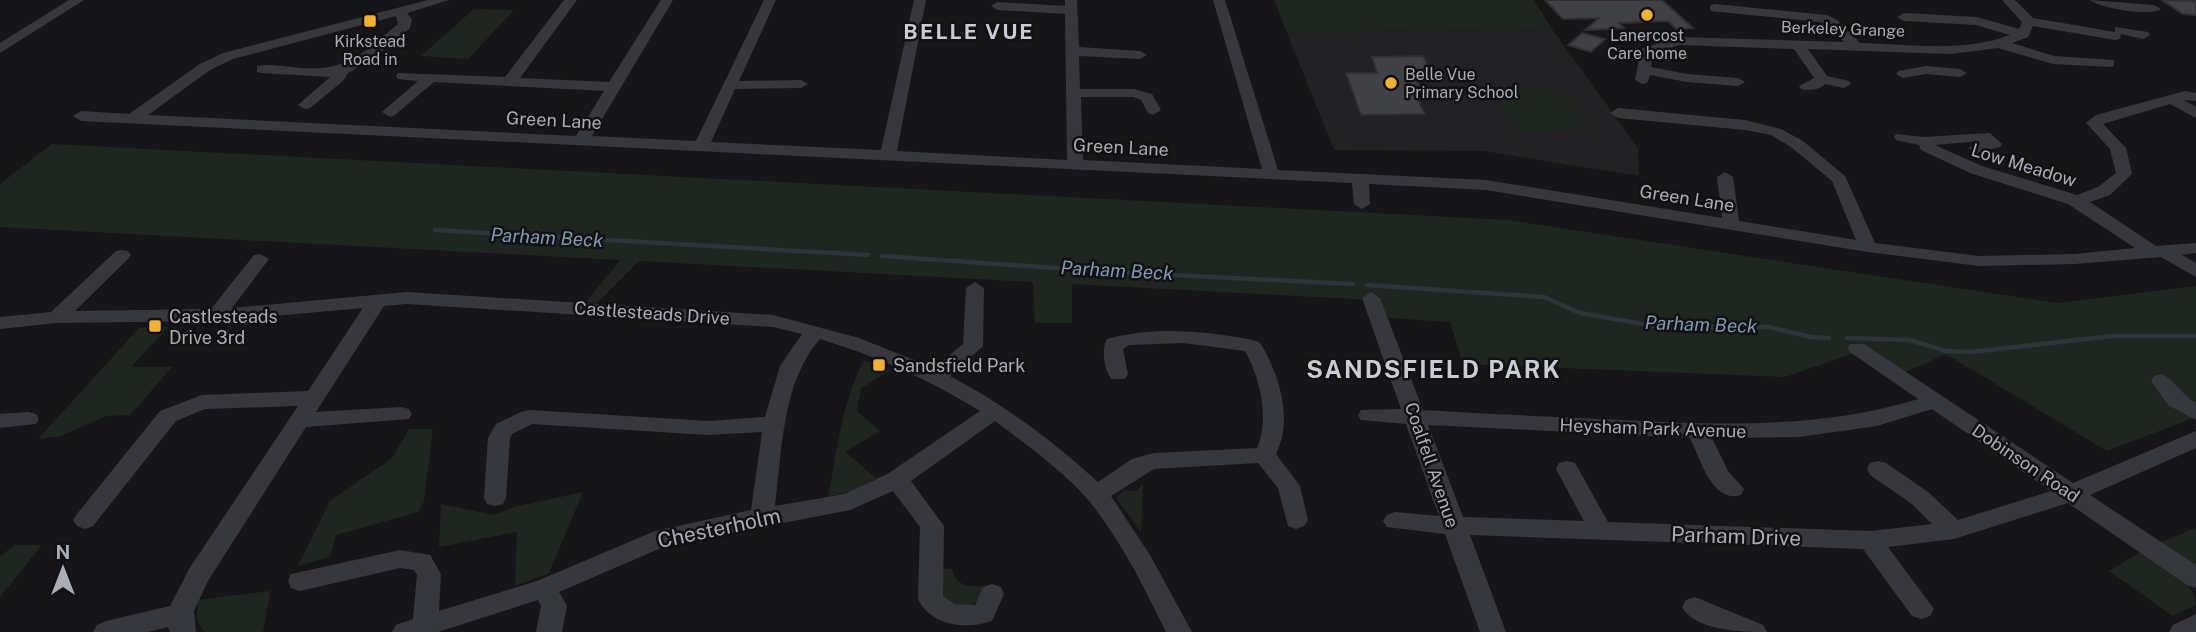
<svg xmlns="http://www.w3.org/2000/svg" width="2196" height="632" font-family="'Public Sans',sans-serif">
<rect width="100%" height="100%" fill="#161618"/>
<path fill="#222225" d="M1552,29L1638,148L1639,176L1483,151L1334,150L1287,33Z"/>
<path fill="#1e261f" d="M1274,0H1534L1552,29L1287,33Z
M474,9L514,10L468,59L421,56Z
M1491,90H1561L1589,130L1515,131Z
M52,144L1507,220L2057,303L2196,286V417L2107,451L1946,354L1905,372L1866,349L1785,377L1463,364L1450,322L1389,318L1372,300L1072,284V323H1035L1033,282L639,261L597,303L586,302L620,260L0,227V184Z
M168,327L131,367H172L130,415L107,416L60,436L38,439L139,328Z
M864,360L891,370L861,388L857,411L880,431L845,452L876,478L855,491L828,497C837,452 842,401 864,360Z
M409,429H433L424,501L418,512L336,535L330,557L298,566L330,501L392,458Z
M1143,484L1141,532L1116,498L1124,490L1136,491Z
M583,492L549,573L515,586L517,532L439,547L441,504L494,515L514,507Z
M2196,528V568L2159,543Z
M15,545H42L0,597V556Z
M2140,552C2158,565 2196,580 2196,605L2173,616L2109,571Z
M938,568L952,569C957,586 967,587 984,586L979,599L965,610L939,598Z
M270,591L263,632H204L197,619L198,600Z"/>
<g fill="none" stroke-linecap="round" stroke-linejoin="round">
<path stroke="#2c353c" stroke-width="4.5" d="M435,230L868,255
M882,256L1113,272L1353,284
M1367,285L1544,297L1580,313L1660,327H1769L1811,337L1829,338
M1847,338L1910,340L1946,351L1971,352L2113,336H2196"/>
</g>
<path fill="#404145" stroke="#303034" stroke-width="2" d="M1545,0H1662L1693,28L1676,29L1668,21L1619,23L1624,28L1585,30L1599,18L1563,19Z
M2162,0L2196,1V15L2183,14Z
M1582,33L1605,39L1591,52L1568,45Z
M1423,56L1433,74L1413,75L1419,86H1411L1425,114L1361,115L1346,73H1377L1372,57Z"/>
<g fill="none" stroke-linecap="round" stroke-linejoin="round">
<path fill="#37383d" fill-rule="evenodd" d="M69,0H84L0,53V43Z
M428,0H449L407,13L412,19L410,28L373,59L348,73L343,81L310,108L305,109L298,105L330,77L262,73L257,72V66C271,63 287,67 301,68C347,72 365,51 398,24L396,16L233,59L210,70L148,115L576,136L604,91L434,82L395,115L390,117L382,112L418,81L398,79L396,76L398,73L505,77L564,0H577L520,78L609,82L661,0H673L592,136L696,141L764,0H776L739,81L801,80L808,84L801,88L735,89L711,142L881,150L914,0H926L897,151L1067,160L1065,14L997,10L991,6L997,2L1065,6V0H1077L1079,47L1140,51L1147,55L1140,59L1079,56L1080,89H1134L1152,94L1161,110L1153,115L1148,113L1141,100L1133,97H1081L1083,160L1262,169L1213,0H1225L1278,170L1486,180L1722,218L1717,177L1725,172L1733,177L1739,221L1856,240L1832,181L1791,147L1771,135L1745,130L1618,118L1610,113L1618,108L1745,120L1781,129L1803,141L1845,176L1875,243L1979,256L2075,254L2135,248L2068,204L1970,173L1921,150L1919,145L1896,140L1894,137L1896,134L1924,137L1990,133L2002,144L2000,147L1976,153L1968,148L1981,141L1935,145L1982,166L2077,195L2098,187L2116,173L2110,149L2089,126L2086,123L2096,115L2185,91L2196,93V101L2184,100L2196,107V118L2170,104L2103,124L2126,148L2132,174L2110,195L2090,202L2156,246L2196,243V253L2182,255L2196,263V277L2161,257L2075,264L1979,266L1868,252L1486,190L1369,184L1370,204L1362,209L1354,204L1352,183L81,121L73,116L81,111L129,114L200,64L223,53Z
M2002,0H2015L2033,18L2115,32V27L2148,32L2150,35L2143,39L2121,34L2120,39L2115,40L2033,26L2028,37L2012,43L2054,56L2114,60V66L2109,67L2053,64L1998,48L1951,54L1808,49L1827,76L1849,81L1851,84L1844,88L1825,84C1819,90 1809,91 1801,89L1799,86L1814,78L1794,49L1679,45L1653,54L1651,67L1687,74L1738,78L1745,82L1738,86L1687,82L1650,75L1647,83L1642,84L1635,80L1641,49L1678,37L1844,42L1827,26L1819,22L1710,11V5L1715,4L1827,15L1837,20L1860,43C1908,44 1964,53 2010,35L1976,25L1904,21L1897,17L1904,13L1977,17L2019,29L2022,22Z
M2090,0L2154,5L2161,9C2150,17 2100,8 2090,0Z
M1926,66L1960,69L1967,73L1960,77L1926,74L1903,78L1896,74L1898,71Z
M122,250L128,251L131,255L128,259L75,311L211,309L254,255L260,254L269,259L232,308L407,292L773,315L859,338L934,368L963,344L966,288L975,282L984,288L983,346L950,376C1005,405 1053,441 1098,482L1132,459L1154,453L1257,448C1270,418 1260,378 1245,351L1183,343L1129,345L1123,349L1128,374L1125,379H1111C1104,368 1101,350 1107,339C1156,326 1203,331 1252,340L1259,342L1262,346C1280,377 1293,420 1276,454L1300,486L1308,520L1304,526L1296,529L1288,526L1278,488L1258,463L1154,469L1111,496L1150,555L1192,632H1166C1144,587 1121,541 1090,502C1064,471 1027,445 995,421L911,481L944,526L943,596L955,604L975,605L983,587L992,584L1001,587L1004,594L992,621C966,630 931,626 918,599L920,527L893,491L850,510L668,545L559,592L567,606L562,632H536L541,606L538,600L438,632H392L396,625L413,619L417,575L414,570L400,568L300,591L291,588L288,581L291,574L400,550L430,555L441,574L439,611L537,581L655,531L751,510L762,432L708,435L532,424L512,434L510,438L506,498L503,504L495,506L487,504L484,498L488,438L496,424L521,412L529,410L708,421L765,417L780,366L802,334L773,327L407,304L384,306L316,412L401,407L409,409L412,414L409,419L306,427L208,581L194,611L196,632H170L168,627L148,632H93L97,625L106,621L170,606L189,569L298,406L205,409L176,421L93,526L85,529L77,526L73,520L77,514L160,411L202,395L308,391L363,308L216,321L57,323L0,329V317L51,312L116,251ZM820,339C876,356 930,380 980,411L889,473L845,494L775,506C782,452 782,381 820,339Z
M1371,292L1380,298L1423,410C1489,414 1555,417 1621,420C1721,425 1821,429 1918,399L1850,352L1847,348L1850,344H1864L2073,483L2196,431V448L2090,495L2196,565V588L2187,585L2068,503L1954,539L1888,547L1934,609L1930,616L1921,619L1912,616L1863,549L1470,535L1506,632H1480L1445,534L1387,527L1383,521L1387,515L1395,512L1439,516L1406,424L1361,420L1358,415L1361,410L1401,409L1362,298ZM1932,409L2051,491L1958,520L1928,492L1886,463L1878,461L1870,463L1867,469L1870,475L1912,504L1932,524L1870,531L1608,522L1575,463L1567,461L1559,463L1556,469L1584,521L1463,517L1428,425L1690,438C1700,458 1712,504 1741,495L1744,489L1728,471L1712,438L1799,437L1877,426Z
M2161,374C2173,378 2183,396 2196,403V420L2168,405L2151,381L2154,376Z
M28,412L36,414L39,419L36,424L0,428V414Z
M1695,597L1763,625L1767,632C1743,632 1695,631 1682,607L1686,600Z
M2196,614V632H2169L2173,625Z"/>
</g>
<g fill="#f2b134" stroke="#111113" stroke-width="2.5">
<circle cx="1647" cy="15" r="7"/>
<rect x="363" y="14" width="14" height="14" rx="3.5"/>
<circle cx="1391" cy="83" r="7"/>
<rect x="148" y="319" width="14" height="14" rx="3.5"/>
<rect x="872" y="358" width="14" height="14" rx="3.5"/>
</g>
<g text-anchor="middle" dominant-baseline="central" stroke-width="5" stroke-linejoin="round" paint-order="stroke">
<g font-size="16" fill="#a8adb8" stroke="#111113">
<text transform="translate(1843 29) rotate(2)">Berkeley Grange</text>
</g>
<g font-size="16" fill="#a8adb8" stroke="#111113">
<text x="1647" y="35">Lanercost<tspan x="1647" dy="18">Care home</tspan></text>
<text x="370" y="41">Kirkstead<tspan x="370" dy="18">Road in</tspan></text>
<text x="1405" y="74" text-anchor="start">Belle Vue<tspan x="1405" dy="18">Primary School</tspan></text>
</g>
<g font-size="18" fill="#a8adb8" stroke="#111113">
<text transform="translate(554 120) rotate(3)">Green Lane</text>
<text transform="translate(1121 147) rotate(3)">Green Lane</text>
<text transform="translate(2024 165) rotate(17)">Low Meadow</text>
<text transform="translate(1687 198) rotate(9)">Green Lane</text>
<text transform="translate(652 313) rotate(4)">Castlesteads Drive</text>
<text transform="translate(1653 428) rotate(2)">Heysham Park Avenue</text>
<text transform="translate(2026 463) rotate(34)">Dobinson Road</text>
<text transform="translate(1432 465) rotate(71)">Coalfell Avenue</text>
</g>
<g font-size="18" fill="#a8adb8" stroke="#111113" text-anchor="start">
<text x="169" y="316">Castlesteads<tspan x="169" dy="21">Drive 3rd</tspan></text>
<text x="893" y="365">Sandsfield Park</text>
</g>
<g font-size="19" font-style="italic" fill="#7f9bb3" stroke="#111113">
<text transform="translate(547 237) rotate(3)">Parham Beck</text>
<text transform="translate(1117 270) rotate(3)">Parham Beck</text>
<text transform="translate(1701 324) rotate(2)">Parham Beck</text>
</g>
<g font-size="21" font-weight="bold" letter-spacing="2" fill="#c9ccd4" stroke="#111113">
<text x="969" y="31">BELLE VUE</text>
</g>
<g font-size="21" fill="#a8adb8" stroke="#111113">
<text transform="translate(719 528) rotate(-12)">Chesterholm</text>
<text transform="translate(1736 536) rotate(2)">Parham Drive</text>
</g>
<g font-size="24" font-weight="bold" letter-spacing="2" fill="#c9ccd4" stroke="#111113">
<text x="1434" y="369">SANDSFIELD PARK</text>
</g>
</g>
<g transform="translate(63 569)" stroke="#111113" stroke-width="5" paint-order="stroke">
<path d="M0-5L12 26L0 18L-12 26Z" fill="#a8adb8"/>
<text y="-10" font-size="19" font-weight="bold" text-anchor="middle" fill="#a8adb8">N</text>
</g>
</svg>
